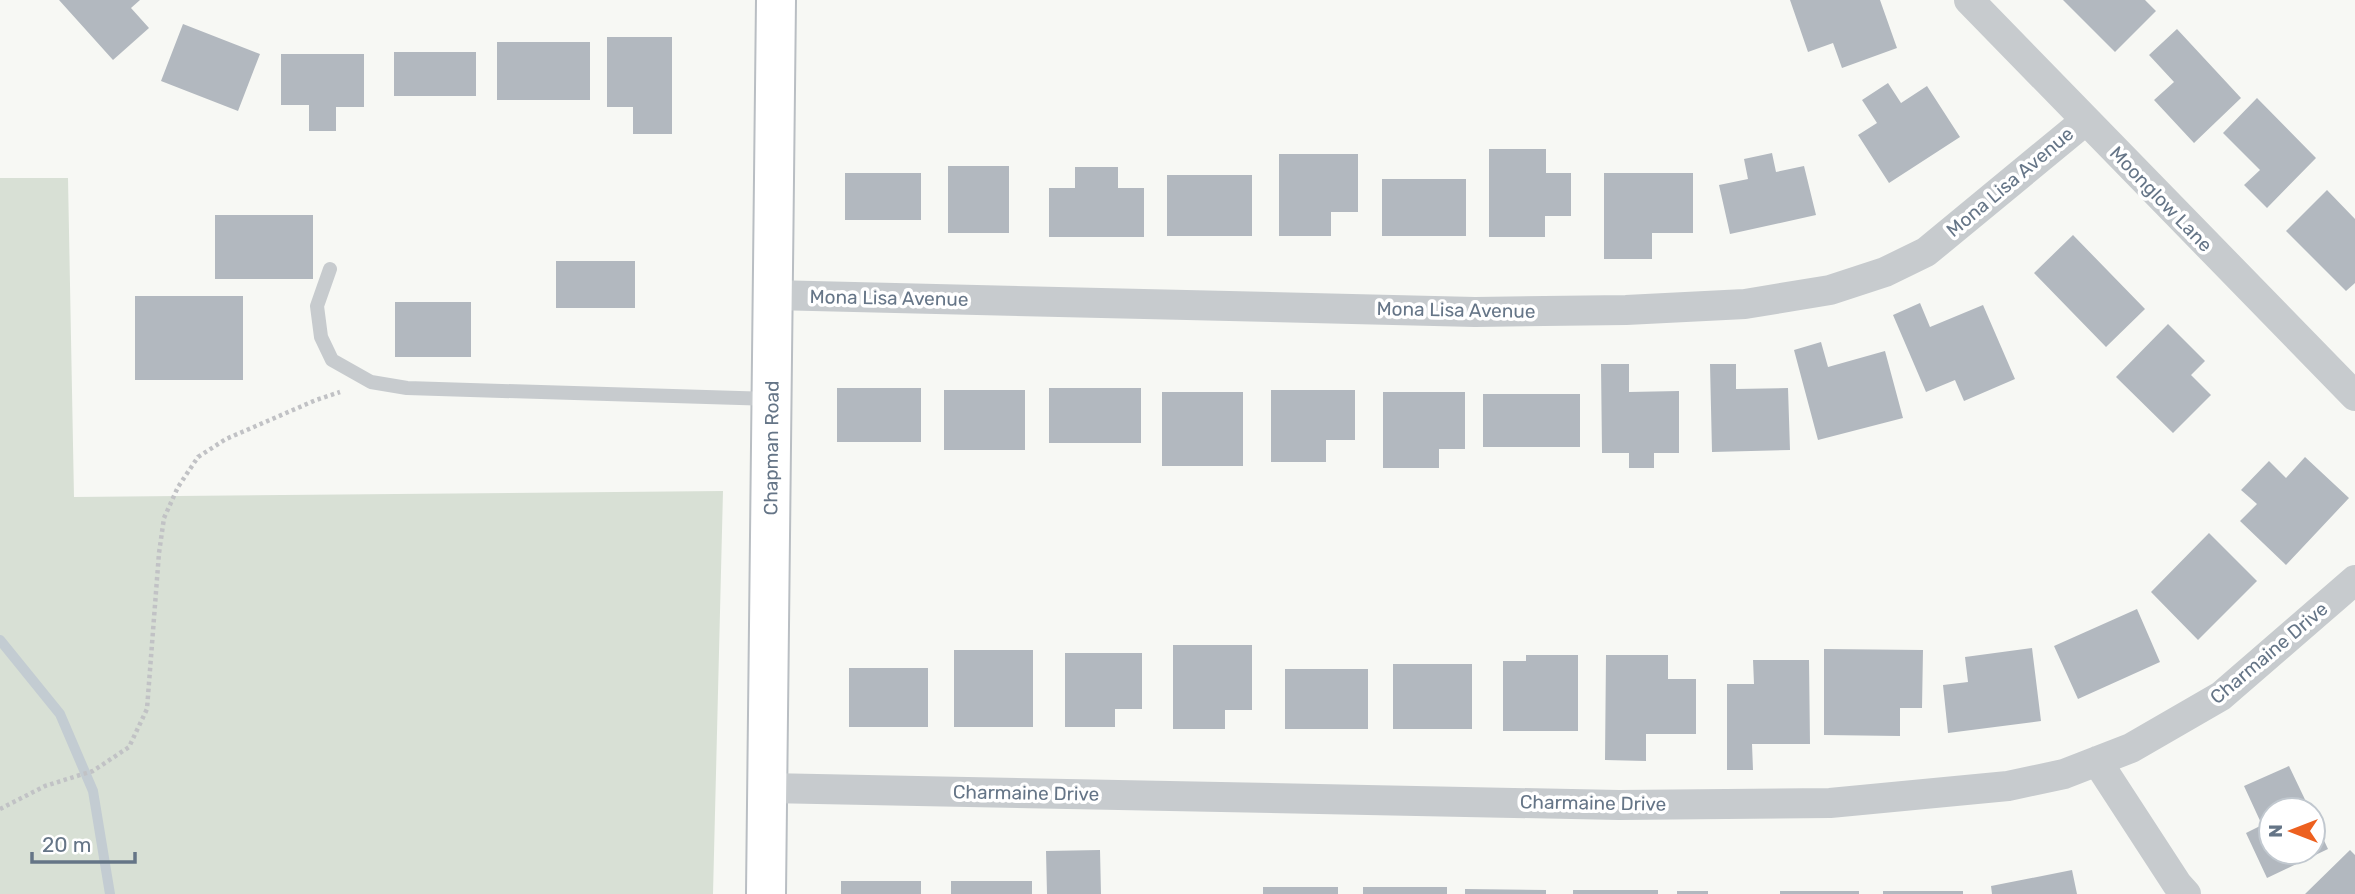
<svg xmlns="http://www.w3.org/2000/svg" width="2355" height="894" font-family="Rubik,sans-serif">
<rect width="100%" height="100%" fill="#f7f8f4"/>
<path fill="#d8e0d5" d="M0,178H68L74,497L723,491L713,894H0Z"/>
<g fill="none" stroke-linecap="round" stroke-linejoin="round">
<path stroke="#c3ccd2" stroke-width="10" d="M0,640L60,714L93,791L110,894"/>
</g>
<path fill="#b2b8bf" d="M59,0H140L131,8L149,28L113,60Z
M1790,0H1880L1897,48L1842,68L1833,43L1808,52Z
M2063,0H2145L2156,11L2115,52Z
M183,24L260,54L238,111L161,81Z
M2177,29L2241,98L2194,143L2154,100L2174,82L2149,55Z
M607,37H672V134H633V107H607Z
M497,42H590V100H497Z
M394,52H476V96H394Z
M281,54H364V107H336V131H309V105H281Z
M1888,83L1901,103L1927,86L1960,137L1889,183L1858,135L1877,123L1862,100Z
M2257,98L2316,158L2267,208L2244,185L2260,170L2223,133Z
M1489,149H1546V173H1571V216H1545V237H1489Z
M1772,153L1776,172L1804,166L1816,215L1730,234L1719,185L1748,179L1744,159Z
M1279,154H1358V212H1331V236H1279Z
M948,166H1009V233H948Z
M1075,167H1118V188H1144V237H1049V188H1075Z
M845,173H921V220H845Z
M1604,173H1693V233H1652V259H1604Z
M1167,175H1252V236H1167Z
M1382,179H1466V236H1382Z
M2327,190L2355,219V283L2346,291L2286,231Z
M215,215H313V279H215Z
M2073,235L2145,309L2106,347L2034,273Z
M556,261H635V308H556Z
M135,296H243V380H135Z
M395,302H471V357H395Z
M1920,303L1930,327L1983,305L2015,379L1964,401L1955,380L1926,392L1893,315Z
M2168,324L2205,361L2191,375L2211,395L2173,433L2116,377Z
M1821,342L1828,367L1885,351L1903,418L1818,440L1794,350Z
M1601,364H1629V392L1679,391V453H1654V468H1629V453H1602Z
M1710,364H1736V389L1788,388L1790,450L1712,452Z
M837,388H921V442H837Z
M1049,388H1141V443H1049Z
M944,390H1025V450H944Z
M1271,390H1355V440H1326V462H1271Z
M1162,392H1243V466H1162Z
M1383,392H1465V449H1439V468H1383Z
M1483,394H1580V447H1483Z
M2305,457L2349,498L2286,565L2240,521L2257,504L2241,490L2269,461L2286,478Z
M2209,533L2257,581L2198,640L2151,592Z
M2137,609L2160,662L2078,699L2054,646Z
M1173,645H1252V710H1225V729H1173Z
M2032,648L2041,721L1948,733L1943,685L1968,682L1965,657Z
M1824,649L1923,650L1922,708H1900V736L1824,735Z
M954,650H1033V727H954Z
M1065,653H1142V709H1115V727H1065Z
M1526,655H1578V731H1503V661H1526Z
M1606,655H1668V679H1696V734H1646V761L1605,760Z
M1753,660H1809L1810,744H1752L1753,770H1727V684H1754Z
M1393,664H1472V729H1393Z
M849,668H928V727H849Z
M1285,669H1368V729H1285Z
M2289,766L2310,810H2271V852H2313V817L2328,849L2267,878L2246,833L2262,825L2244,786Z
M1100,850L1101,894H1047L1046,851Z
M2350,850L2355,855V894H2305Z
M2072,870L2077,894H1992L1991,886Z
M841,881H921V894H841Z
M951,881H1032V894H951Z
M1263,887H1338V894H1263Z
M1363,887H1447V894H1363Z
M1465,889L1546,890V894H1465Z
M1573,890H1658V894H1573Z
M1677,891H1708V894H1677Z
M1780,891H1859V894H1780Z
M1883,891H1963V894H1883Z"/>
<g fill="none" stroke-linecap="round" stroke-linejoin="round">
<g stroke="#b9bec3" stroke-width="42">
<g id="secondary">
<path id="s1" d="M766,894L776,0"/>
</g>
</g>
<path stroke="#c1c2c5" stroke-width="4.5" stroke-dasharray="3.5 3.5" stroke-linecap="butt" d="M0,809L45,786L93,771L129,747L147,709L159,553L164,518L178,487L198,457L226,439L316,400L340,392"/>
<path stroke="#c7cbce" stroke-width="14" d="M330,269L317,306L321,337L332,360L371,382L407,388L769,399"/>
<path stroke="#c7cbce" stroke-width="30" d="M1969,0L2355,396
M772,295L1475,312L1626,310L1745,304L1830,290L1885,272L1926,252L2085,121
M2097,761L2177,884L2186,894
M767,788L1619,805L1830,803L2008,786L2064,774L2131,748L2221,696L2355,580"/>
<use href="#secondary" stroke="#fff" stroke-width="38"/>
</g>
<g text-anchor="middle" dominant-baseline="central" stroke-width="7" stroke-linejoin="round" paint-order="stroke">
<g font-size="19" fill="#657587" stroke="#fff">
<text transform="translate(2010 182) rotate(-40)">Mona Lisa Avenue</text>
<text transform="translate(2161 199) rotate(46)">Moonglow Lane</text>
<text transform="translate(889 298) rotate(1)">Mona Lisa Avenue</text>
<text transform="translate(1456 310) rotate(1)">Mona Lisa Avenue</text>
<text stroke="none"><textPath href="#s1" startOffset="446">Chapman Road</textPath></text>
<text transform="translate(2269 653) rotate(-40)">Charmaine Drive</text>
<text transform="translate(1026 793) rotate(1)">Charmaine Drive</text>
<text transform="translate(1593 803) rotate(1)">Charmaine Drive</text>
</g>
</g>
<g transform="translate(2292 831) rotate(270)"><circle r="33" fill="#ffffff" stroke="#c1c8cf" stroke-width="2"/>
<path d="M0-5L12 26L0 18L-12 26Z" fill="#ed601f"/>
<text y="-10" font-size="19" font-weight="bold" text-anchor="middle" fill="#657587">N</text>
</g>
<path d="M32 852v10h103v-10" fill="none" stroke="#657587" stroke-width="3.5"/>
<text x="42" y="852" font-size="21" fill="#657587" stroke="#ffffff" stroke-width="5" paint-order="stroke">20 m</text>
</svg>
